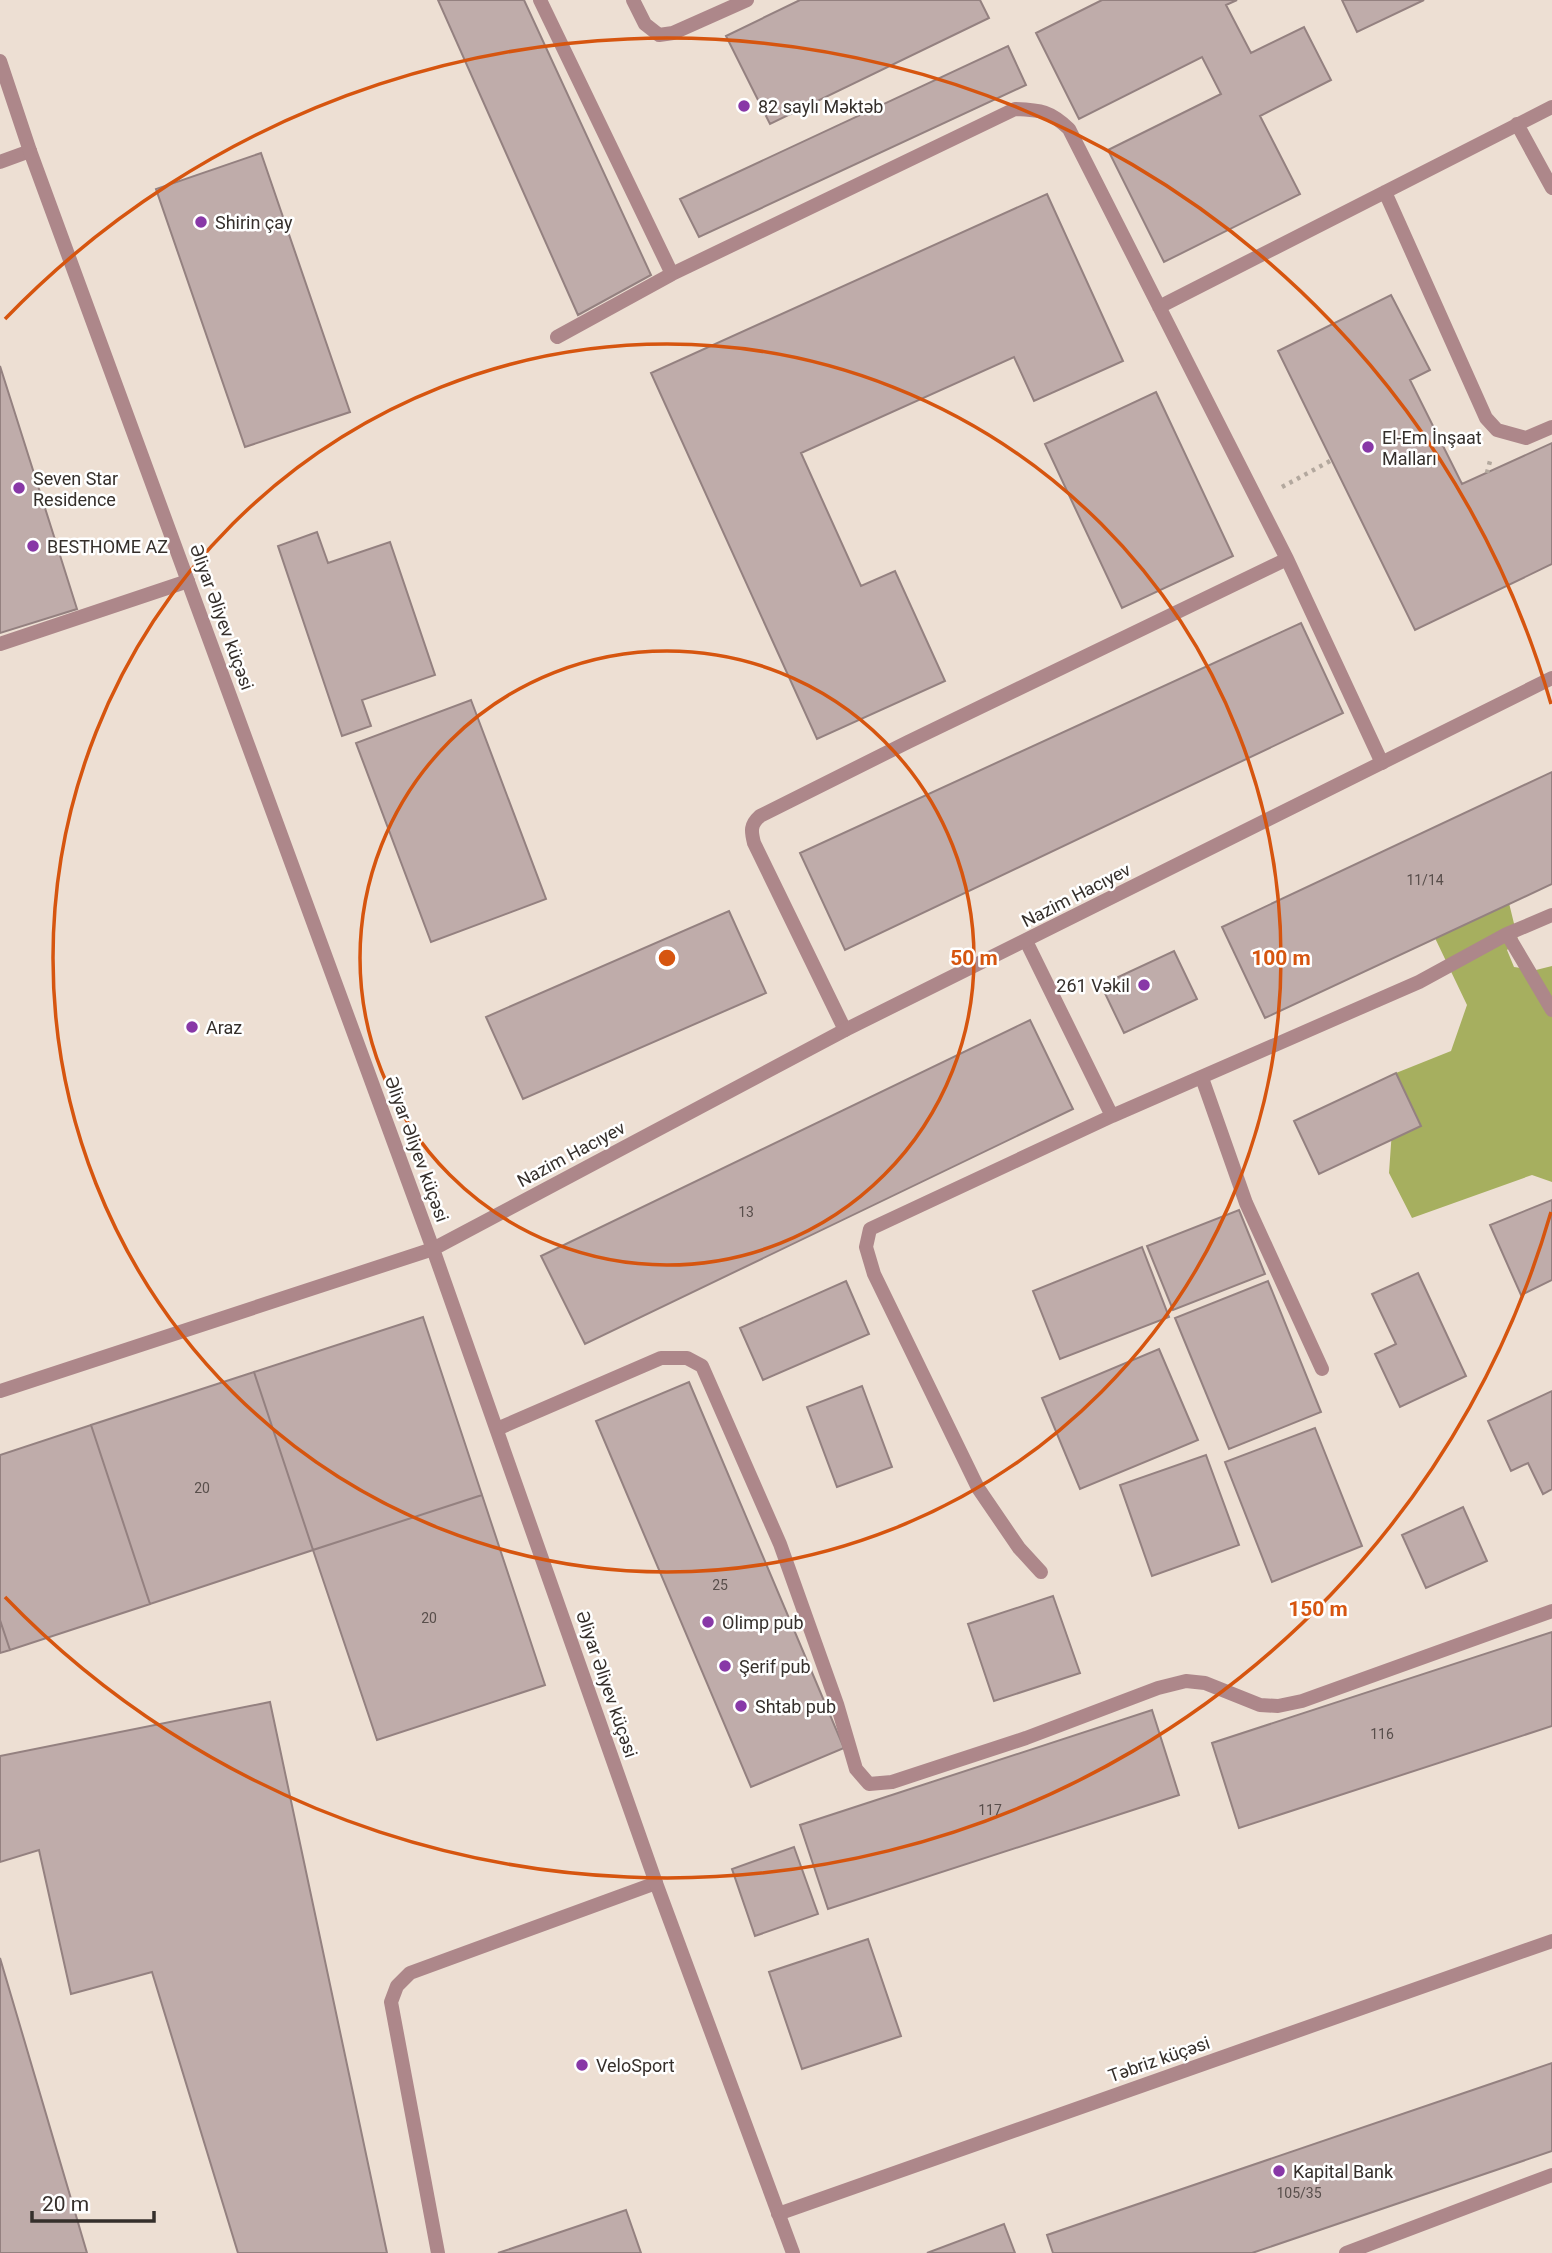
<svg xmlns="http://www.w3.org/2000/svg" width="1552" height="2253" font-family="Roboto,sans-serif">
<rect width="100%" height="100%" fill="#eddfd3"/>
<path fill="#a6af5f" d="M1509,903L1518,940L1507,950L1514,967L1536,970L1552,966V1182L1532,1175L1412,1218L1389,1173L1396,1073L1451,1051L1467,1005L1435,938Z"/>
<path fill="#bfacaa" stroke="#948180" stroke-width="2" d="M438,0H524L651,275L578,315Z
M800,0H980L989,18L770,124L726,36Z
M1102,0H1237L1226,5L1251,53L1304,27L1331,80L1260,116L1300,194L1164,262L1108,150L1221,94L1202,57L1079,119L1036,33Z
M1342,0H1424L1357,32Z
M1008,46L1026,85L699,237L680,199Z
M261,153L350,412L245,447L156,189Z
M1047,194L1123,361L1034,401L1014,357L801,453L861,586L895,571L945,681L817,739L651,373Z
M1391,295L1430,370L1410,380L1462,484L1552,443V564L1415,630L1278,351Z
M0,366L77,609L0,633Z
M1156,392L1233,556L1122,608L1045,444Z
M317,532L328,563L390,542L435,675L362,700L371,726L342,736L278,546Z
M1301,623L1343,713L845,950L800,853Z
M471,700L546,899L431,942L356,743Z
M1552,772V884L1265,1018L1222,927Z
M729,911L766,993L523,1099L486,1017Z
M1174,951L1197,999L1124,1033L1101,985Z
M1030,1020L1073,1109L585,1344L541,1256Z
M1396,1073L1421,1126L1319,1174L1294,1121Z
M1552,1200V1280L1521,1295L1490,1225Z
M1239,1210L1265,1274L1173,1310L1147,1246Z
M1142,1247L1169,1317L1060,1359L1033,1291Z
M1418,1273L1466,1376L1400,1407L1375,1354L1396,1344L1372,1294Z
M846,1281L869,1334L763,1380L740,1328Z
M1268,1281L1321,1412L1229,1449L1175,1318Z
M423,1317L482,1495L313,1550L254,1372Z
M1159,1349L1198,1440L1080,1489L1042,1398Z
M254,1372L313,1550L150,1604L91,1425Z
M689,1382L844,1748L751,1787L596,1421Z
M862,1386L892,1467L837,1487L807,1407Z
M1552,1391V1489L1543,1494L1528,1463L1511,1471L1488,1421Z
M91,1425L150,1604L10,1650L0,1620V1455Z
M1315,1428L1362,1546L1272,1582L1225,1462Z
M1206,1455L1239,1545L1152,1576L1120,1485Z
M482,1495L545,1685L377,1740L313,1550Z
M1463,1507L1487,1561L1426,1588L1402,1535Z
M1053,1596L1080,1673L994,1701L968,1624Z
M0,1620L10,1650L0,1653Z
M1552,1632V1726L1239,1828L1212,1743Z
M270,1702L387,2253H238L152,1972L71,1994L39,1850L0,1862V1756Z
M1152,1710L1179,1795L828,1909L800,1825Z
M794,1847L818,1914L755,1936L732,1869Z
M868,1939L901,2036L802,2069L769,1972Z
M0,1958L87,2253H0Z
M1552,2063V2151L1252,2253H1053L1047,2235Z
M626,2210L641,2253H498Z
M1004,2224L1015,2253H927Z"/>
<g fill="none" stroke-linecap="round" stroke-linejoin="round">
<path stroke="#b3a89e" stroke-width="4.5" stroke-dasharray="3.5 5" stroke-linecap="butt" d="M1487,473L1491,457
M1282,487L1332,460"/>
<path stroke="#ad878a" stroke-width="14" d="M540,0L672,274
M633,0L645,24L659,35L673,33L747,0
M1517,124L1552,188
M0,162L30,151
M1385,192L1486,418L1497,430L1526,438L1552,427
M1159,307L1552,107
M557,337L672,274L1015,109C1041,110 1050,111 1069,129L1287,559L1382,763
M0,644L188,581
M1507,934L1552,1010
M1026,941L1112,1116
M845,1030L754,843C751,831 750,825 760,816L908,742L1287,559
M1202,1078L1246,1203L1322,1369
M0,1391L433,1249
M497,1429L661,1358H687L702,1366L780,1544L837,1704L856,1769L869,1784L892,1782L1026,1738L1158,1688L1186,1681L1205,1683L1260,1705L1278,1706L1302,1701L1552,1611
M1041,1572L1019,1548L978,1488L874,1274L866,1247L870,1229L1112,1116L1419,982L1507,934L1552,915
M438,2253L391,2002L397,1986L410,1973L656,1883
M1346,2253L1552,2175"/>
<path stroke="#ad878a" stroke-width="14" d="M0,61L30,151L433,1249L656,1883L793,2253
M433,1249L845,1030L1552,678
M778,2214L1552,1941"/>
</g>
<g fill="none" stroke="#d6550f" stroke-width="3.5">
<circle cx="667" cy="958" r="307"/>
<circle cx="667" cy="958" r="614"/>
<path d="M1551 1212A920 920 0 0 1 5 1597M5 319A920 920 0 0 1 1551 704"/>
</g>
<g fill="#8838a7" stroke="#fff" stroke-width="2.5">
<circle cx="744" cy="106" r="7"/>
<circle cx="201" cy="222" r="7"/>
<circle cx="1368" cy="447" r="7"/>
<circle cx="19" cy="488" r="7"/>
<circle cx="33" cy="546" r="7"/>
<circle cx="1144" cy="985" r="7"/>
<circle cx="192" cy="1027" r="7"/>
<circle cx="708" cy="1622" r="7"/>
<circle cx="725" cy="1666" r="7"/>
<circle cx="741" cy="1706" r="7"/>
<circle cx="582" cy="2065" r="7"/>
<circle cx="1279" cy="2171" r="7"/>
</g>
<g text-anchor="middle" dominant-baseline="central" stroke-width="5" stroke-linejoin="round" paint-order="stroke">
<g font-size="14" fill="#584e4b">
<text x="1425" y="880">11/14</text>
<text x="746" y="1212">13</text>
<text x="202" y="1488">20</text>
<text x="720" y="1585">25</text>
<text x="429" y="1618">20</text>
<text x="1382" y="1734">116</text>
<text x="990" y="1810">117</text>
<text x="1299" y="2193">105/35</text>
</g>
<g font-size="18" fill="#352f2b" stroke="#fff" text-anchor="start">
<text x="758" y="106">82 saylı Məktəb</text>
<text x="215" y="222">Shirin çay</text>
<text x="1382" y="437">El-Em İnşaat<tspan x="1382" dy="21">Malları</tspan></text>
<text x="33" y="478">Seven Star<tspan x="33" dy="21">Residence</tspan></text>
<text x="47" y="546">BESTHOME AZ</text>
<text x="1130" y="985" text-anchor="end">261 Vəkil</text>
<text x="206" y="1027">Araz</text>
<text x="722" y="1622">Olimp pub</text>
<text x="739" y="1666">Şerif pub</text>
<text x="755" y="1706">Shtab pub</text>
<text x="596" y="2065">VeloSport</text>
<text x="1293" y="2171">Kapital Bank</text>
</g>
<g font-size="18" fill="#352f2b" stroke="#fff">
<text transform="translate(222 617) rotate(70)">Əliyar Əliyev küçəsi</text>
<text transform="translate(1076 895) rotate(-27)">Nazim Hacıyev</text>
<text transform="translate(417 1149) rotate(70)">Əliyar Əliyev küçəsi</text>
<text transform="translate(571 1154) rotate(-28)">Nazim Hacıyev</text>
<text transform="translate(607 1684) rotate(71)">Əliyar Əliyev küçəsi</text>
<text transform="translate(1159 2059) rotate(-19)">Təbriz küçəsi</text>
</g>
</g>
<circle cx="667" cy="958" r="10" fill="#d6550f" stroke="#fff" stroke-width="3.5"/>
<g font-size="21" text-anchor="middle" font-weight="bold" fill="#d6550f" stroke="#fff" stroke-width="5" stroke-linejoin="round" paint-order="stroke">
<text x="974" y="965">50 m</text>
<text x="1281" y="965">100 m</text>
<text x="1318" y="1616">150 m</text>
</g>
<path d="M32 2211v10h122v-10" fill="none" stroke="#352f2b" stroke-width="3.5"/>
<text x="42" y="2211" font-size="21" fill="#352f2b" stroke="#ffffff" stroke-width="5" paint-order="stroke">20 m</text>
</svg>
